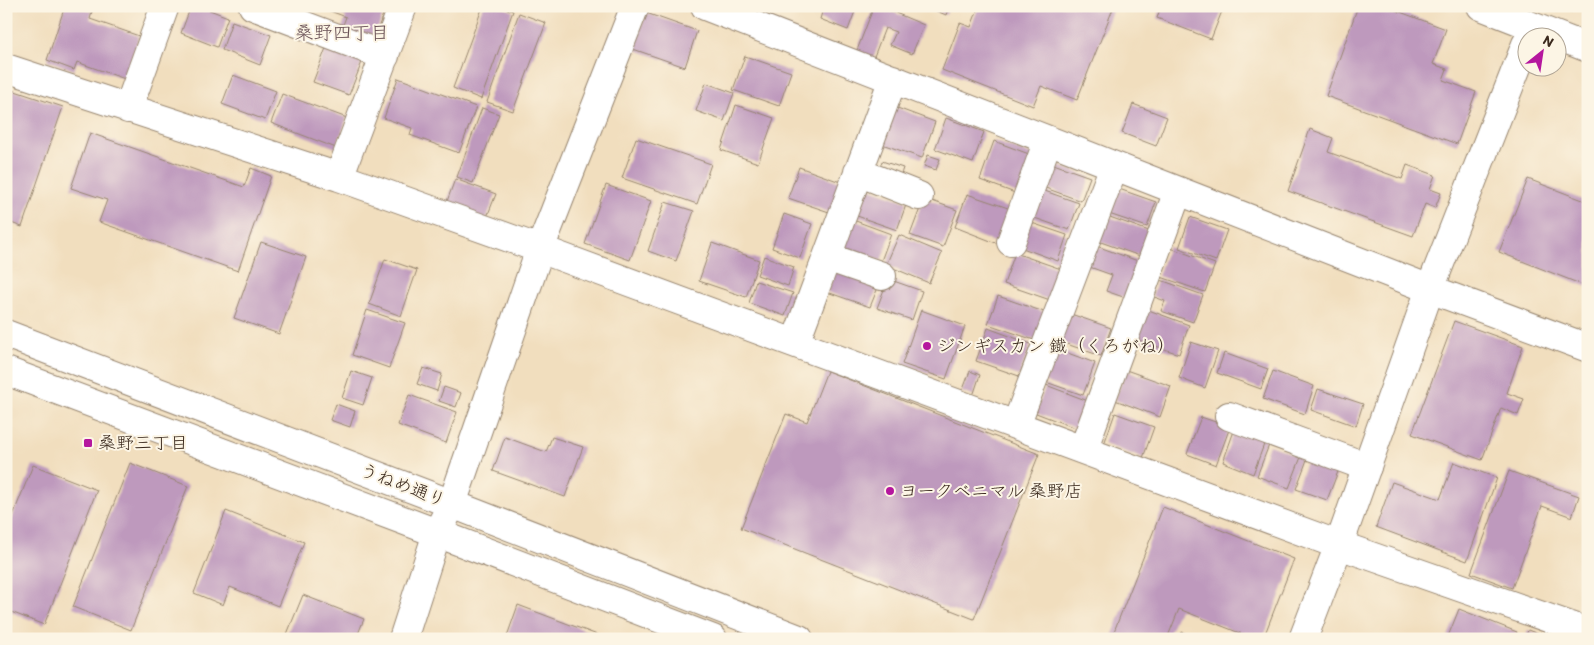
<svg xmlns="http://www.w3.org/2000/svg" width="1594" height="645" font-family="Itim,'Klee One',sans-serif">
<rect width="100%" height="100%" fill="#fcf5e5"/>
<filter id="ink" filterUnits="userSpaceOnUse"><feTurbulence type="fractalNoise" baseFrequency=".02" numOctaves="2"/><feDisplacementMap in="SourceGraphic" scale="10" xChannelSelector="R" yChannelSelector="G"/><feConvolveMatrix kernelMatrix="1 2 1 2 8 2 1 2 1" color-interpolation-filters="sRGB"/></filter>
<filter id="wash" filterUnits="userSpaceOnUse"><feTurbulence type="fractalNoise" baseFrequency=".0096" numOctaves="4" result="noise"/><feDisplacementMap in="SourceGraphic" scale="20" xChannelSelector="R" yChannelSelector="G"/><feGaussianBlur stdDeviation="1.12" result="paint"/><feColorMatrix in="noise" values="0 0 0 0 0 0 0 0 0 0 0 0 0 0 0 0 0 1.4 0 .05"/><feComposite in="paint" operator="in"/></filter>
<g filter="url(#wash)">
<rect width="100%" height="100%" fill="#f1debe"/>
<g id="blocks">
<path fill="#be99bd" d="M65,6H75L92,12L90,19L139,36L125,79L77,62L74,70L47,60Z
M191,6H199L228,17L217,47L181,33Z
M317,6H386L373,42L341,30L346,17Z
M483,6H499L513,11L481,99L453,88Z
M723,6H765L759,20Z
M824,6H857L848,30L820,19Z
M874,6H879L924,25L912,54L890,45L896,32L885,28L873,59L856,53Z
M925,6H949L946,15Z
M979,6H1114L1077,100L1041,86L1033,106L942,70L960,23L971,27Z
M1161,6H1224L1211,39L1157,18Z
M1358,6H1384L1446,29L1433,64L1447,69L1443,80L1476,92L1457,144L1326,96Z
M519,13L546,23L513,111L487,102Z
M646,13L697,31L685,67L633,49Z
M232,21L271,35L260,65L222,50Z
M326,48L362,62L349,95L313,82Z
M745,56L791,72L779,106L733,90Z
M233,75L276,91L265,120L222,104Z
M398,78L476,107L459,153L410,135L412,128L384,118Z
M706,83L734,93L724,121L696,111Z
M6,88L63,107L22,227L6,221Z
M282,94L347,118L336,148L271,123Z
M1133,104L1167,117L1156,146L1122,133Z
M736,105L774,118L758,163L721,150Z
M892,106L935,122L922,158L879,143Z
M482,108L499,114L473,183L457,177Z
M946,118L984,132L973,163L935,149Z
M1310,129L1333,138L1328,152L1402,179L1407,165L1435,175L1430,189L1441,193L1435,208L1425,204L1413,236L1288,191Z
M90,133L244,187L251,168L271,176L238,271L99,222L107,200L71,188Z
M636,138L711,164L697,204L622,178Z
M994,141L1037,157L1023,196L980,180Z
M928,155L940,159L936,170L924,166Z
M882,161L903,168L899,180L878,172Z
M1048,162L1090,177L1081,201L1040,186Z
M799,167L843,183L832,213L788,198Z
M455,179L496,194L485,222L445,207Z
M1528,179L1588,202V287L1499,252Z
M606,185L651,201L630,260L585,244Z
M868,188L907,202L897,230L857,216Z
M1039,189L1079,203L1069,230L1029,216Z
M1119,189L1156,202L1147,227L1109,214Z
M967,194L1014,210L1001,245L955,227Z
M924,198L957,210L943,247L910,235Z
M665,202L694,211L676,261L648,251Z
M784,214L812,224L800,258L772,248Z
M1107,216L1149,231L1140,256L1098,241Z
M1190,217L1227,230L1216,261L1179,248Z
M853,220L891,234L881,261L843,247Z
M1026,221L1067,235L1058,261L1017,246Z
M899,235L942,253L929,283L886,265Z
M261,242L306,257L279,334L234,318Z
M712,243L759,260L746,297L699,281Z
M1091,244L1138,261L1126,298L1106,291L1112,275L1084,265Z
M1168,247L1215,264L1205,292L1158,276Z
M1015,253L1064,270L1053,301L1004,284Z
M764,256L794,267L788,286L757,275Z
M385,259L417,270L401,316L369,304Z
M836,270L879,285L870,307L827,292Z
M888,279L922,291L912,320L877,308Z
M1158,279L1203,295L1193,322L1161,311L1165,301L1152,296Z
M756,281L793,293L785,316L749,303Z
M998,296L1047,313L1037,341L988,324Z
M1146,309L1189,325L1179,354L1135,339Z
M367,310L405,323L389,368L352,355Z
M921,310L965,326L946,379L902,364Z
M1068,313L1111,328L1101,356L1058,341Z
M1454,321L1523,346L1507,393L1524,399L1518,415L1501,408L1482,460L1412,434Z
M988,328L1031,344L1019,376L976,361Z
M1191,342L1218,351L1205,388L1179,378Z
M1054,348L1095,363L1083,395L1043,381Z
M1224,353L1268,369L1261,389L1217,373Z
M423,368L442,374L437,391L417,384Z
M1126,370L1171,386L1160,417L1115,400Z
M351,371L372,378L363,405L342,398Z
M827,371L1039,454L974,619L741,528L786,414L807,422Z
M970,371L980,375L973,396L962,392Z
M1273,371L1314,386L1305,414L1263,399Z
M1046,385L1088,401L1078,429L1036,413Z
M444,387L461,393L456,407L439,401Z
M1318,389L1363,404L1356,426L1311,410Z
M409,395L457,412L446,443L398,425Z
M336,404L355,411L350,427L330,420Z
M1115,413L1154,427L1143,458L1104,444Z
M1201,417L1230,427L1216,465L1187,454Z
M1235,428L1266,439L1253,474L1223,462Z
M505,437L546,452L552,437L583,447L565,497L493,471Z
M1269,445L1301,457L1289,488L1257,476Z
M1308,457L1339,469L1327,500L1296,489Z
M1454,462L1497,478L1467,561L1376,527L1392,482L1440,499Z
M130,463L188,486L131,630L73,607Z
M33,465L97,490L44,625L6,610V533Z
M1509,471L1579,496L1572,517L1542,506L1512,588L1471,573Z
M1163,507L1294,559L1263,639H1255L1179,609L1167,639H1111Z
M226,511L304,542L278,606L230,587L223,605L194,593Z
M303,595L364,619L356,639H285Z
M518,605L608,639H506Z
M1459,609L1517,632L1514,639H1447Z
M1528,630L1550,639H1525Z
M1182,632L1198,639H1179Z"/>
</g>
</g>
<g filter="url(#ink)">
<use href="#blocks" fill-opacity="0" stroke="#96846e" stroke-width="1"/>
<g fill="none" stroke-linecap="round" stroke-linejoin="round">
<g stroke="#96846e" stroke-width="30">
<path id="minor" d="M253,6L385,56
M705,6L1430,289L1588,348
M6,68L339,177L540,249L1339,545L1588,632
M128,109L165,6
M858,172L919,196
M339,177L403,6
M1011,242L1048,140
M827,257L882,276
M795,343L893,79
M1229,416L1367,467
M1016,425L1114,166
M1083,450L1178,191
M403,639L437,533L452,504L540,249L635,6"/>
</g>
<g stroke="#96846e" stroke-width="30">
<path id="tertiary" d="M1481,6L1588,48
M6,334L452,504L799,639
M6,371L437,533L713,639
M1303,639L1339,545L1430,289L1526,44"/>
</g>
<use href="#minor" stroke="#fff" stroke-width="28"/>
<use href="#tertiary" stroke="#fff" stroke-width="28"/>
</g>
</g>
<g fill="#b5179e" stroke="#fcf5e5" stroke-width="2">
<circle cx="927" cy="346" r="5"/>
<rect x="83" y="438" width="10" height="10" rx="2.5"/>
<circle cx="890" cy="491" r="5"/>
</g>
<g text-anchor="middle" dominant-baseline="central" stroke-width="4" stroke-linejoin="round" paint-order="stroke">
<g font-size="18" fill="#3b2a1e" stroke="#fcf5e5" text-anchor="start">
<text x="937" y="346">ジンギスカン 鐡（くろがね）</text>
<text x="98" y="443">桑野三丁目</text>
<text x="900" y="491">ヨークベニマル 桑野店</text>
</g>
<g font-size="18" fill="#3b2a1e" stroke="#fcf5e5">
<text transform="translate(403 485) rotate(21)">うねめ通り</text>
</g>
<g font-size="19" fill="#695156" stroke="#fcf5e5">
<text x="342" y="32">桑野四丁目</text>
</g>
</g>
<rect width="1594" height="645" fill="none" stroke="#fcf5e5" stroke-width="25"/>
<g transform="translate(1542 52) rotate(30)"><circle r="24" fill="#fcf5e5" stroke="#afa495"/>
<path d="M0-4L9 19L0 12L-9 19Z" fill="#b5179e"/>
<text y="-8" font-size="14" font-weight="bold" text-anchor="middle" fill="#3b2a1e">N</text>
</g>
</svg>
